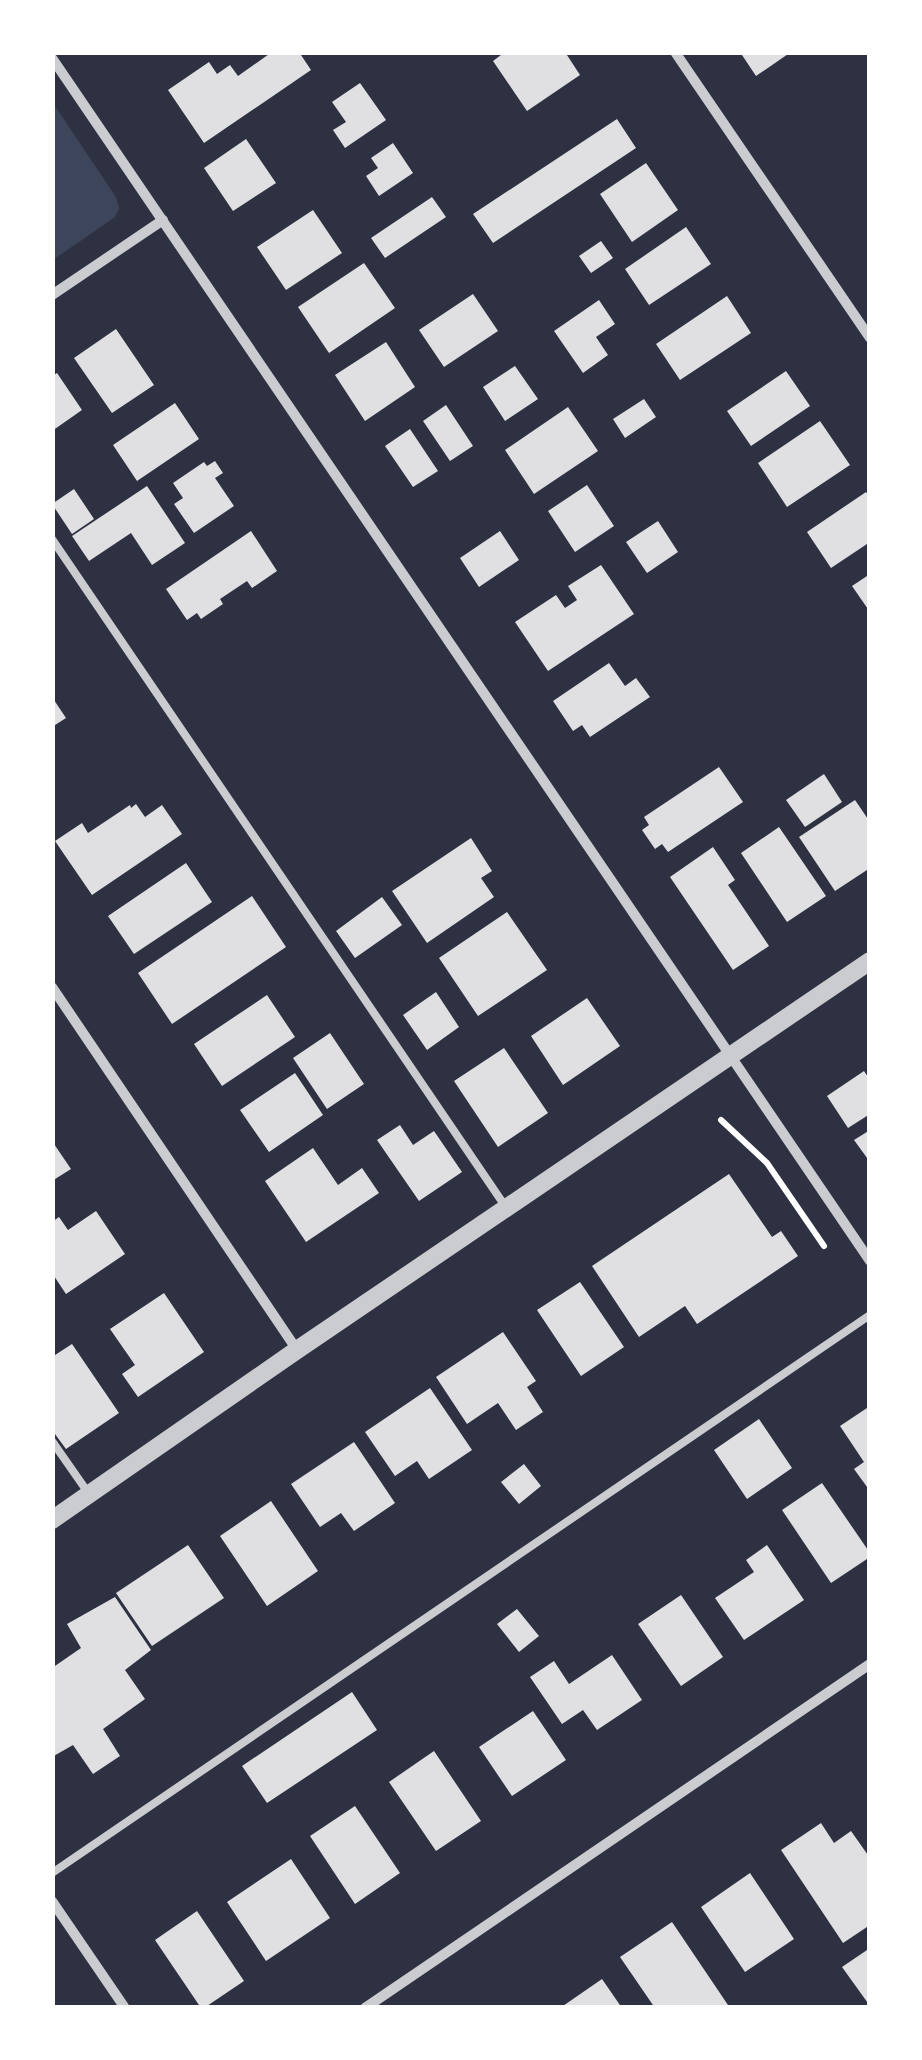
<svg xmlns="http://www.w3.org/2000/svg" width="922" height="2060" font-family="'Roboto Condensed',sans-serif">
<rect width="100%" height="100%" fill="#2d3142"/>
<path fill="#3c4559" d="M53,103L116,197L119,208L115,217L53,260Z"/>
<path fill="#e0e0e3" d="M272,52H299L311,70L204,143L168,90L209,62L217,74L230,65L238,76Z
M505,52H565L580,75L527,111L493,61Z
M740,52H791L756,76Z
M360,83L386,120L345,148L333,130L346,122L332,102Z
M617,119L636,148L493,243L473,214Z
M246,139L276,183L233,211L204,168Z
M393,143L413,173L379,196L366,176L378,168L371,158Z
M646,163L678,210L632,242L600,194Z
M432,197L446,217L385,258L371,238Z
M313,210L342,253L286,290L257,247Z
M686,227L711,264L649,305L625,269Z
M601,241L613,258L591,273L579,256Z
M364,263L395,308L329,353L298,307Z
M473,294L498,331L444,367L419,330Z
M727,296L751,333L680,380L656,344Z
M599,300L615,324L596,337L608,355L583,373L554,331Z
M116,329L154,385L112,413L74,358Z
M386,342L415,387L365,421L335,375Z
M515,366L538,399L505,421L483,387Z
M786,371L810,406L751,446L727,411Z
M57,373L82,410L52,431V376Z
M644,399L656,417L625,438L613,419Z
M175,403L199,439L137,481L113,445Z
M446,405L473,446L450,461L423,421Z
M568,407L598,451L534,494L505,450Z
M820,421L850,465L787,507L758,463Z
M410,429L438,471L413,487L385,446Z
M215,461L223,473L215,478L234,506L194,533L174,504L183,498L173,483L204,462L207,466Z
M587,485L614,526L575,552L548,511Z
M147,486L185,543L152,565L131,533L89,561L72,536Z
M74,489L94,519L72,534L52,504Z
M866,492L870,497V542L831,568L807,532Z
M658,521L678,552L647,573L626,542Z
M251,531L277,571L252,588L247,581L220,599L223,604L201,619L197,613L187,620L166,589Z
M500,531L519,560L479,587L460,558Z
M601,565L634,614L548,671L515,622L556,595L565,608L577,600L568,586Z
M870,574V612L852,586Z
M609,663L625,686L636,678L650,697L590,737L582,725L573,731L553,701Z
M52,697L66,718L52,727Z
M719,767L743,802L668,852L662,844L655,849L642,830L649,825L644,817Z
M824,774L842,802L805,827L786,800Z
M855,800L870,822V868L835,891L799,837Z
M136,804L145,817L162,805L182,834L92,895L55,841L82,823L88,833L130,805L131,808Z
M779,827L826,896L787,922L741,853Z
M471,838L492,871L481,878L494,897L427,943L392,891Z
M713,847L735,880L728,885L769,946L733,970L670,877Z
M186,863L212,902L134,954L108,916Z
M252,896L286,947L172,1024L138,973Z
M382,897L402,925L355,958L336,931Z
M507,912L547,970L478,1016L439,958Z
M436,992L459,1027L427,1050L403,1015Z
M267,995L295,1037L222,1086L194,1044Z
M587,998L620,1046L563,1085L531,1036Z
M330,1033L364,1084L327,1109L293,1058Z
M504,1048L548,1113L498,1147L454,1081Z
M864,1071L870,1080V1114L848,1128L827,1096Z
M295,1073L323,1115L269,1152L240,1110Z
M400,1125L413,1145L434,1131L462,1172L419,1201L377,1140Z
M870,1130V1162L854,1140Z
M52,1141L71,1169L52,1181Z
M313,1148L338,1185L362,1168L379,1193L306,1242L265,1181Z
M729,1174L772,1237L781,1231L798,1256L697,1324L685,1306L639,1337L592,1266Z
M96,1211L125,1254L66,1294L52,1273V1222L59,1217L68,1230Z
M580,1282L624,1347L581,1376L537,1310Z
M164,1293L204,1352L138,1397L122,1374L135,1365L110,1329Z
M503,1332L536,1381L527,1387L543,1412L516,1430L498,1403L467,1424L436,1377Z
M72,1344L119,1413L66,1449L52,1430V1357Z
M430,1388L472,1450L429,1479L417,1461L395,1476L365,1432Z
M870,1406V1491L854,1469L864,1462L840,1426Z
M759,1419L792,1468L747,1499L714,1450Z
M354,1442L395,1503L354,1531L341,1513L320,1527L291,1484Z
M524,1464L541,1486L519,1504L501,1482Z
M822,1483L870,1553V1557L831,1583L782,1510Z
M271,1501L318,1571L267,1606L220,1536Z
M188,1545L224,1598L152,1646L116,1593Z
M767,1545L804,1600L744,1640L715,1598L754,1572L746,1560Z
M681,1595L723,1657L681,1686L638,1624Z
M115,1597L151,1650L125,1670L145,1699L103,1729L120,1756L93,1774L73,1745L52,1757V1668L81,1648L67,1624Z
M517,1609L539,1636L519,1652L497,1624Z
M612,1655L642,1700L597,1730L583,1710L562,1724L530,1677L554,1661L569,1684Z
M352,1692L377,1730L267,1803L242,1766Z
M533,1711L566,1760L512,1796L479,1747Z
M434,1751L481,1821L436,1851L389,1782Z
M355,1806L400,1873L355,1904L310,1836Z
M821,1823L834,1843L851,1831L870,1858V1925L843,1943L781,1850Z
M291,1859L330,1918L266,1961L227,1902Z
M750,1873L794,1939L745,1972L701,1907Z
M197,1911L244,1981L204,2008H201L155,1940Z
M672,1922L730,2008H655L620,1957Z
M870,1948V2006L842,1967Z
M602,1979L622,2008H560Z"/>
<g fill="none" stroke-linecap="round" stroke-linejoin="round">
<path stroke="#fff" stroke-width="6" d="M721,1120L767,1163L824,1246"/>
<path stroke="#caccd0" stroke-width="8" d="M52,539L505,1206
M52,1441L89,1494
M52,1873L870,1315"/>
<path stroke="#caccd0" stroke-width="10" d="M675,52L870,338
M52,58L870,1261
M52,295L163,220
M52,987L297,1350
M52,1901L125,2008
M365,2008L870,1664"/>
<path stroke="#caccd0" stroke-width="18" d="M52,1520L297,1350L870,961"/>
</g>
<rect width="922" height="2060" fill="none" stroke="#ffffff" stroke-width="110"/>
</svg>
